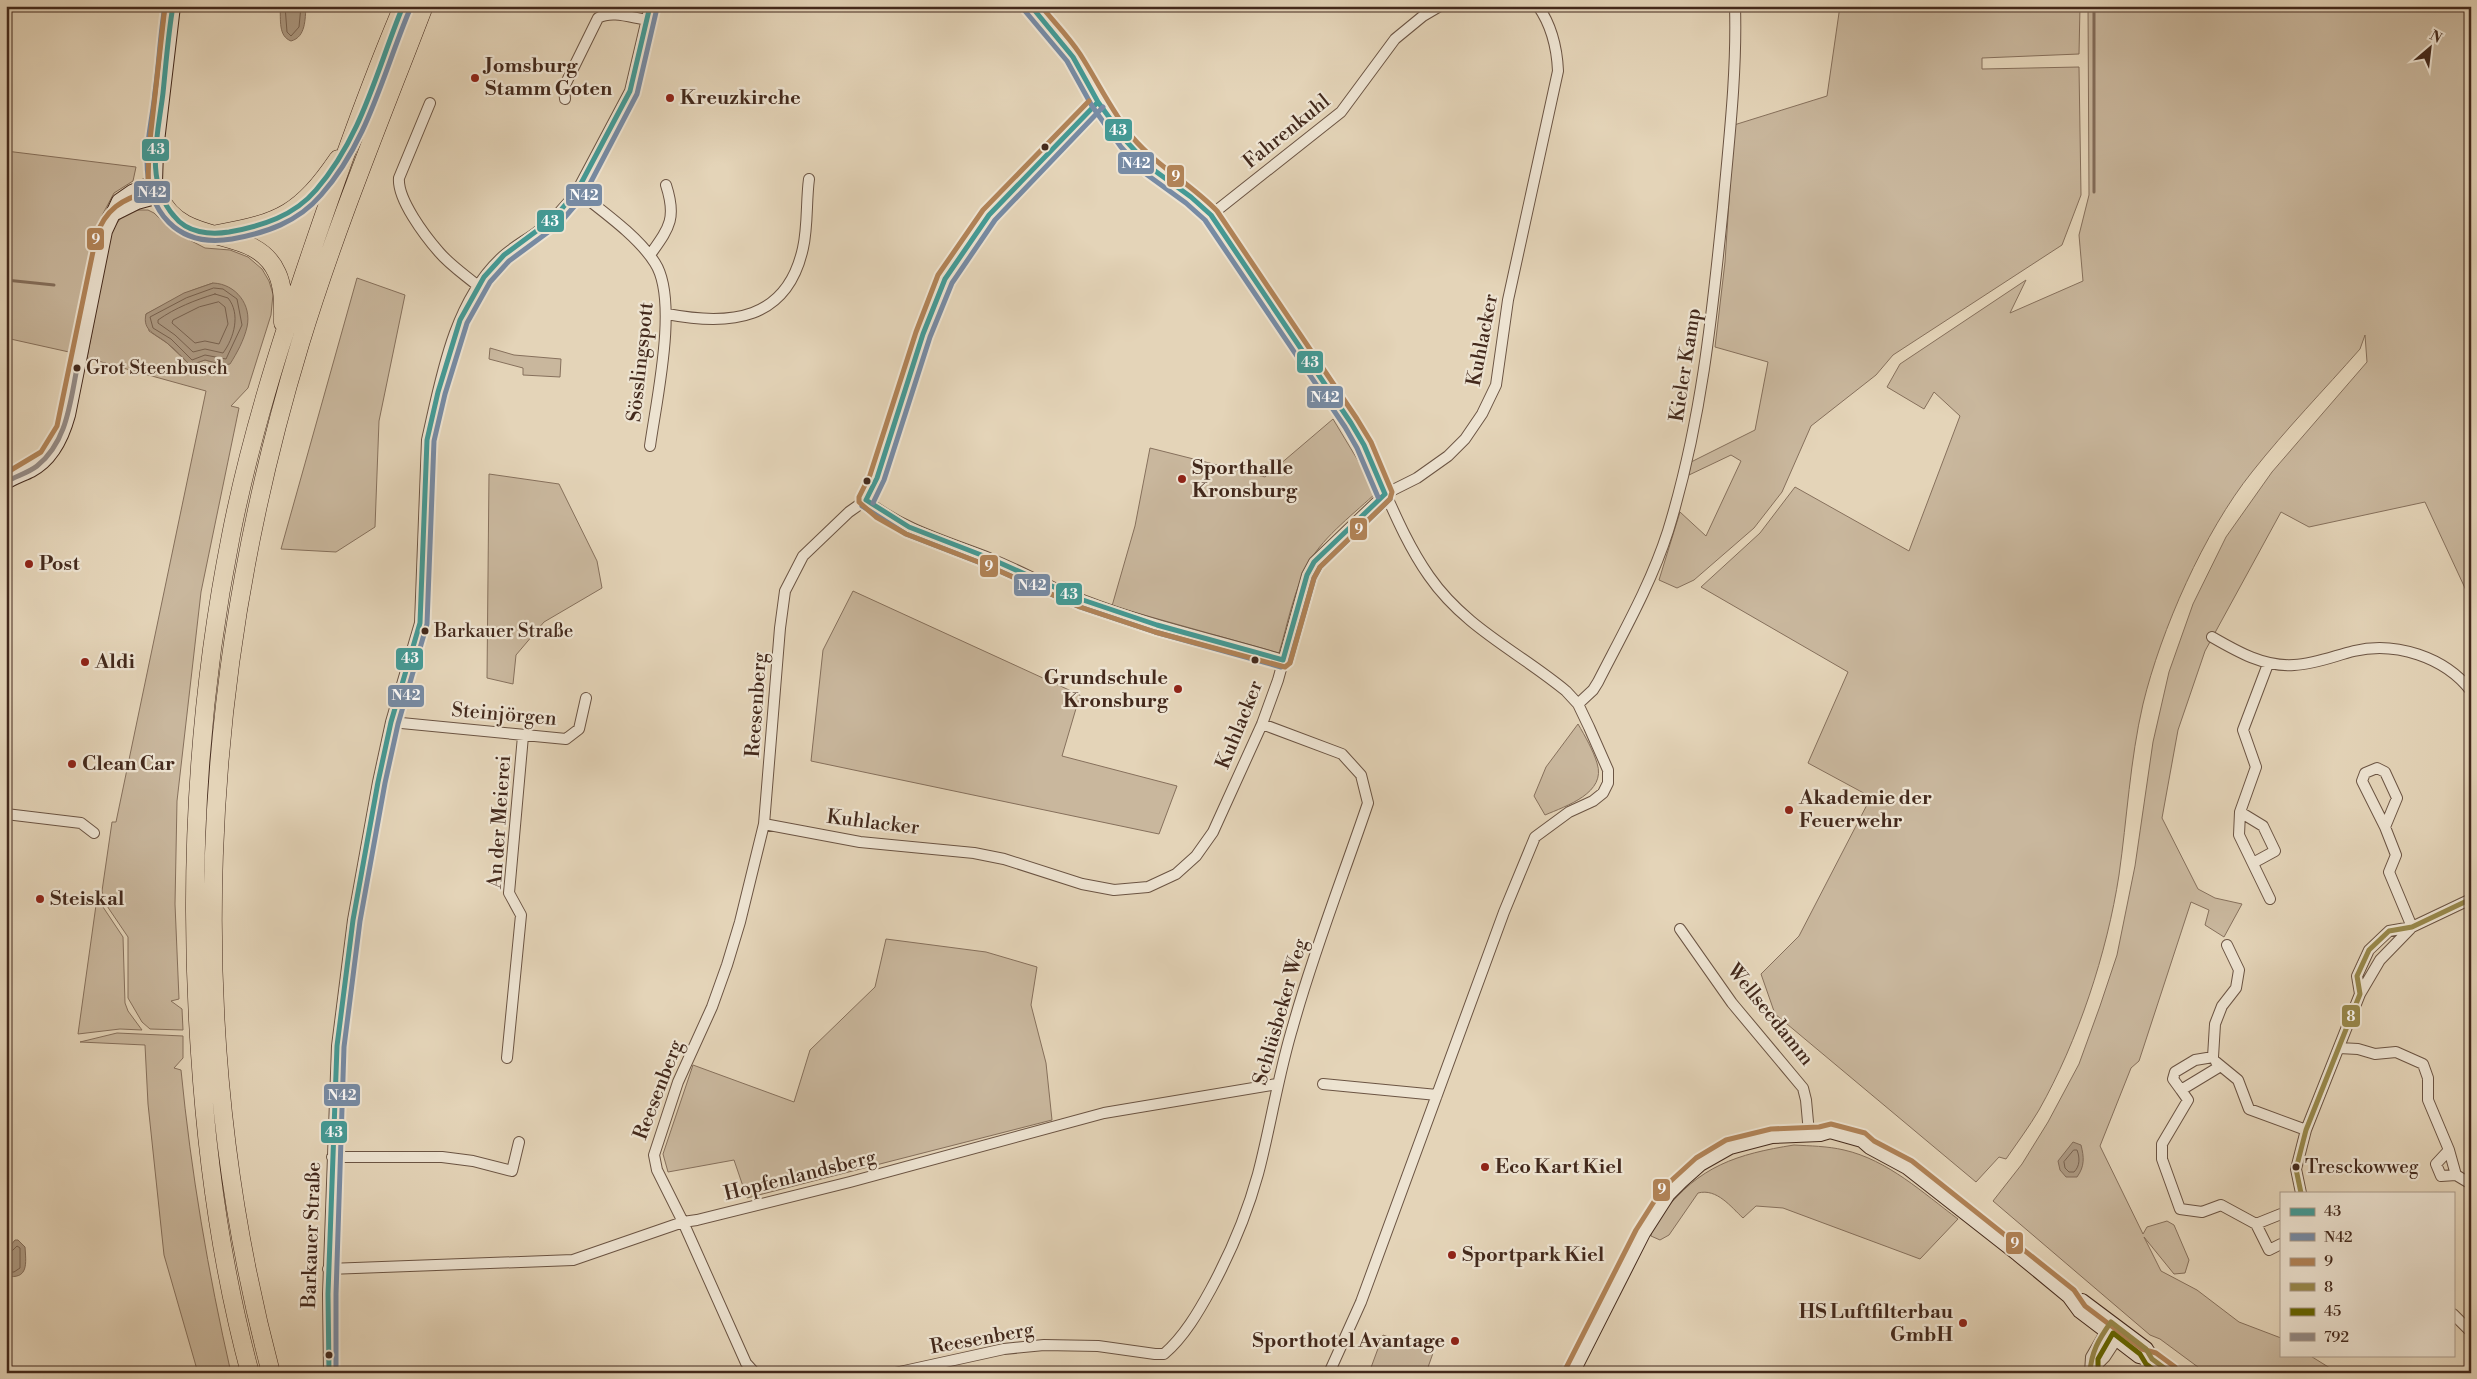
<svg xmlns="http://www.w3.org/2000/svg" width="2477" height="1379" font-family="'Libre Bodoni',serif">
<rect width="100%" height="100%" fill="#e4d4b8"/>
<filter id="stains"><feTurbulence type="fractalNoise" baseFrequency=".004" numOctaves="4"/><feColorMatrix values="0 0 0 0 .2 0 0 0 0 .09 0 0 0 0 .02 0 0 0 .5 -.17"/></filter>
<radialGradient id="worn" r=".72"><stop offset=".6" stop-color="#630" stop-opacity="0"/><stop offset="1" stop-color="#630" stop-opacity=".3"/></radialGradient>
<path fill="#c9b79d" stroke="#86705c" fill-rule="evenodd" d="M1840,6H2080L2079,54L1982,58V69L2079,67L2081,195L2062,245L1893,355L1876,375L1811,426L1782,492L1754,528L1694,580L1677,588L1659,580L1680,512L1706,536L1741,461L1731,455L1689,475L1691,462L1755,430L1768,362L1715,347L1725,262L1734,125L1827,96Z
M2088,6H2471V601L2425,502L2309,527L2281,512L2205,651L2178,730L2162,818L2198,889L2215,898L2242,904L2224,937L2205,925L2209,910L2191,902L2139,1061L2131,1068L2100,1146L2143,1234L2147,1227L2167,1221L2174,1225L2189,1260L2185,1273L2174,1274L2144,1237L2161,1271L2197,1290L2239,1322L2281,1338V1355H2309L2338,1373H2206L2160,1339L2150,1335L1993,1201L2022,1164L2048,1122L2079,1064L2100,1006L2117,955L2135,866L2153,742L2169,672L2193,604L2226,537L2272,472L2367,362L2365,335L2360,349C2324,390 2286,429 2252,472C2204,532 2161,630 2143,704C2130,760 2127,819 2119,875C2107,953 2078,1041 2039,1110C2029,1127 2017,1143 2006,1159L1999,1157L1976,1182L1775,1014L1761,974L1799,936L1871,797L1808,763L1848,672L1701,587L1760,533L1795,487L1909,551L1960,416L1934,392L1924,409L1887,387L1900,364L2026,280L2010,313L2083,281L2079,235L2089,195Z
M6,151L136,167L133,181L114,193L98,223L69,352L6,338Z
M136,210H148L154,213L174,232L205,248L230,250L248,257L262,269L269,281L273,294L271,315L248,388L231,406L239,408L201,592L177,801L175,904L179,999L171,1001L182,1009L183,1030L150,1029L142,1022L128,998V937L105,903L102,891L112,822H116L206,391L87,358L111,230L121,218ZM213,283L224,365L205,360L190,365L167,343L149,331L146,314L193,290Z
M357,278L405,295L379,421L375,527L336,552L281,549Z
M490,348L514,355L561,359L560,377L523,375V368L489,359Z
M1333,419L1377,492C1356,512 1324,536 1310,561C1294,588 1288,623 1279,653L1112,606L1135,526L1150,448L1265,477Z
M489,474L559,484L597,561L602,588L544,622L516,655L513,684L487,678Z
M853,591L1080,695L1062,756L1177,786L1159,834L811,761L823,650Z
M1578,724C1585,736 1593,750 1597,763C1607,793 1566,806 1545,815L1534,796L1546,767Z
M97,898L123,937L125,1003L128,1011L142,1030L120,1029L78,1034Z
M886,939L986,952L1037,967L1031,1005L1046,1063L1052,1120L747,1198L734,1160L668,1172L663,1154L693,1065L794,1102L810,1050L875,987Z
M117,1033L183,1036V1058L174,1068L181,1070C191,1172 208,1272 231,1373H198L164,1255L148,1104L145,1045L80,1042Z
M1794,1145C1810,1146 1827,1146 1844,1150C1888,1160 1923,1193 1958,1219L1920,1259L1783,1208L1756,1206L1743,1218C1731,1207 1717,1188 1698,1193L1669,1235L1660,1240L1651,1236C1650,1228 1658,1220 1663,1213C1699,1166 1737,1154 1794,1145Z
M1383,1335L1433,1353L1426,1373H1369Z"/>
<path fill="#ad9a83" stroke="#836d5a" d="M280,6H306C305,19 306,37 291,41C278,36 281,20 280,6Z
M213,283C236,284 252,305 247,327C244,340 237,353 230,364L224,365L205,360L190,365C183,358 175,349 167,343C156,334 142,331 146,314L184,293Z
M2073,1142L2081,1145C2084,1157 2085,1166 2077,1177H2066L2060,1170L2058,1161Z
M15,1240H18L25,1247C26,1263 29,1280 6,1276V1251Z"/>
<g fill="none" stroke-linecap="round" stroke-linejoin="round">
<path stroke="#786250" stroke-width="1" d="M285,6L287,32L291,36L299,27L301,6
M214,288L223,289L237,299L242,325L226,359L205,355L192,360L171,339L153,328L150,317L186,298Z
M215,294L228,298C241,314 234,338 223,353L205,349L193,352L175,335L158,323V320C175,308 195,300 215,294Z
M219,302L225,307L228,324L219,344L205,341L195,343L172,323L173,320L199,307Z
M2074,1150H2077C2080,1158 2080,1166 2074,1172H2069L2065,1168L2064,1162Z
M6,1253L11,1252L17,1246L20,1248V1268L14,1272H6"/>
<path stroke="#836d5a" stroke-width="3" d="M2094,6V192
M6,280L54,285"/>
<g stroke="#6b5443" stroke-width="12">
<path id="street" d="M1031,6L1073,57L1098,102L1127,142L1151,168L1191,197L1211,215L1351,423C1380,472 1396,529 1429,576C1465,628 1519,652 1566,691L1578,704L1589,727L1608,770V783L1603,793L1593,801L1569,812L1535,837L1504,912L1361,1302L1329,1373
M565,99L564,87L598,18C612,10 632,18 648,20
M430,103L399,178C397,199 425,236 439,252C450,265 465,275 478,286
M577,191C602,211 638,236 655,263C679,300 656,402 650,446
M1211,215L1341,112L1395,39L1423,16L1440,6
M650,255C669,228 677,219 666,185
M667,314C730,326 787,321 803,248C808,226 806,201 809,179
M866,500C901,529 948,542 989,558C1021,571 1051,588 1083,600C1147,625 1216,640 1283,660
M2212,637C2238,652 2264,667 2294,665C2315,664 2334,656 2354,651C2395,641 2445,657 2471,691
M2268,664L2243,730L2256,767L2240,812L2239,835L2270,899
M1578,704L1593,690L1598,682C1623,633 1651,584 1668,531C1701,424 1712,317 1723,207C1729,140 1737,73 1735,6
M391,722L566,739L579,729L586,698
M2240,812L2263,826L2275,851L2253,863
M6,814L81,823L94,833
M764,824L860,842L974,853L1004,859L1082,884L1114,890L1148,887L1176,874L1196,856L1213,832L1262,724L1278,680L1307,575L1314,562L1385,494L1417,478L1448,456L1465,439L1482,414L1496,385L1508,300L1558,71C1557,48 1552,26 1538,6
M2385,827L2362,781L2365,773L2377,768L2385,772L2397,798L2385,827L2396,855L2389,872L2412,927
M1680,929L1732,1003L1803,1088L1806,1100L1809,1133
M2360,994L2357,976L2369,950L2389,931L2412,927L2471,899
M2339,1048L2358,1049L2375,1054L2396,1052L2423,1064L2428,1078V1100L2449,1150L2456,1175
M507,1058L521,915L509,893L523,736
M2216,1062L2238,1080L2249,1109L2306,1130
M2219,1067L2181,1090L2188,1100L2162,1144V1159L2180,1209L2202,1212L2221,1205L2256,1224L2281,1214
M1323,1084L1437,1095
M2181,1090L2173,1079L2175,1072L2195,1060L2213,1057L2215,1024L2222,1006L2236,988L2239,970L2227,945
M2449,1150L2436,1164L2441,1176L2456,1175L2471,1184
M332,1157H442L473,1161L512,1171L519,1142
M2301,1193L2296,1169L2306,1130L2360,994L2380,960L2412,927
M2256,1224L2269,1250L2281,1244
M328,1269L573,1260L683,1222L697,1220L850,1182L1104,1113L1277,1084
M2453,1314L2471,1332
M2091,1371L2105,1357L2120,1334
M329,1373L328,1294L337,1046L353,920L378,782L391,722L420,623L427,440C441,379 453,304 500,259C511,248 525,241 537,232C553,220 566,207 577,191L630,91L650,6
M755,1373L746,1363L683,1222L657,1170L654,1155L678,1082L712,1007L727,965L740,922L764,824L780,628L785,591L803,556L849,512L866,500L877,478L923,334L945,279L989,215L1098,102
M895,1373L1004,1349L1044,1345L1098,1346L1155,1354H1164C1184,1337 1199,1311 1211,1289C1231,1252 1247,1214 1258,1174C1271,1125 1278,1075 1293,1026C1314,950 1343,877 1368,803L1361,775L1342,754L1262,724
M2090,1373L2091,1357L2109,1326"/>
</g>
<g stroke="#43291c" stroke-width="16">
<path id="secondary" d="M113,214L137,202L159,196L155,182L156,150L173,6
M6,482C14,477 23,474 31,470C52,459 62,437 68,415L105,231L119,201L132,192L155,182
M2082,1301L2146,1349L2152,1359
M1572,1373L1643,1233L1668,1194L1681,1181L1700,1164L1730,1147L1772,1136L1820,1134L1830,1131L1862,1140L1870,1147L1907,1167L2018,1254L2069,1296L2080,1311L2105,1330L2139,1356L2152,1359L2171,1373"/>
</g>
<g stroke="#43291c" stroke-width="19">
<path id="highway" d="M159,196C183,250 255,223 277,273C284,288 283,306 283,323
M217,234C281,223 301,213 338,159
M250,1373C222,1269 207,1161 200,1053C188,879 197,706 231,535C250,438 280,344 312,250C340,168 369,86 403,6
M271,1373C181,1034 199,677 300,344C335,229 381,118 424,6"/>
</g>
<use href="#street" stroke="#ede3d1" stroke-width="10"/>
<use href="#secondary" stroke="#ede3d1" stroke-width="14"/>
<use href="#highway" stroke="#e4d4b8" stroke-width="18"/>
<g stroke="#ede3d1" stroke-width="9">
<path id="bus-1" d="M173,6C168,35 166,64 163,93C158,135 144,181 174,216C187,233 210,235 229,232C262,226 294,216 316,190C362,137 377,69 403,6
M1031,6L1073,57L1098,102L1127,142L1151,168L1191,197L1211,215L1351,423L1364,445L1385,494
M866,500L877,478L923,334L945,279L989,215L1098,102
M866,500L909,527L989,558L1083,600L1157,625L1283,660
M1283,660L1307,575L1314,562L1385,494
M329,1373L328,1294L337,1046L353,920L378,782L391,722L420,623L427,440L438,392L460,320L484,277L504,255L554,218L577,191L630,91L650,6"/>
</g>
<g stroke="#ede3d1" stroke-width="9">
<path id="bus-2" d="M165,6C160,35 159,64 155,92C153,115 147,137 147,160C147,212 177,248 232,239C266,233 298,222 321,195C368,142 383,73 410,9
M1025,11L1067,61L1092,106L1121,147L1146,174L1186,203L1205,220L1345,427L1357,448L1378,497
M873,503L884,480L930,337L952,283L995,220L1103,107
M862,506L906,534L986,565L1080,607L1155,632L1281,667
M1290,662L1314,578L1320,567L1390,499
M336,1373V1294L344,1047L360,921L385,783L398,724L427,624L434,441L445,394L467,323L490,282L509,261L559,224L584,195L637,94L657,8"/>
</g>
<g stroke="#ede3d1" stroke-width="9">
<path id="bus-3" d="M1041,6C1054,22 1069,37 1080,54C1098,82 1112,112 1133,138C1158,167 1191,184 1217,211L1357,419L1371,442L1392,492L1390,499L1320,567L1314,578L1290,663L1285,667L1155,632L1080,607L986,565L906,534L876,517L859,502V497L870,475L916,332L938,275L983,210L1089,101
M6,473L41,452L57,426L96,237C105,209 122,199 150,191L148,183L149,149L165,6
M1565,1370L1636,1230L1662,1189L1696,1158L1726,1140L1771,1129L1819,1127L1831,1124L1865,1133L1874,1141L1912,1161L2074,1290L2085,1306L2142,1349L2156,1353L2175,1367"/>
</g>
<g stroke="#ede3d1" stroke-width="9">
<path id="bus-4" d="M2301,1193L2296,1169L2306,1130L2360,994L2357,976L2369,950L2389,931L2412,927L2471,899
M2090,1373C2091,1352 2099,1339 2111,1322L2146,1349L2152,1359L2171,1373"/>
</g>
<g stroke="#ede3d1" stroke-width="9">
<path id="bus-5" d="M2098,1373V1359L2113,1333L2140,1354L2146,1364L2158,1373"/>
</g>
<g stroke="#ede3d1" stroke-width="9">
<path id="bus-6" d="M6,482C16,476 28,473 37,466C67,442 70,403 77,368"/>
</g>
<use href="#bus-1" stroke="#449a95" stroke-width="5"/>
<use href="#bus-2" stroke="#778ba4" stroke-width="5"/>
<use href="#bus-3" stroke="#b18357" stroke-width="5"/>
<use href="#bus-4" stroke="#98894c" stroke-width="5"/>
<use href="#bus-5" stroke="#660" stroke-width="5"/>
<use href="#bus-6" stroke="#938a85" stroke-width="5"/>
</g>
<g fill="#8f2418" stroke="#ede3d1" stroke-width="2">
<circle cx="475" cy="78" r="5"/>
<circle cx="670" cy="98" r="5"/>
<circle cx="1182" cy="479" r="5"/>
<circle cx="29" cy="564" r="5"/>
<circle cx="85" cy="662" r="5"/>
<circle cx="1178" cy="689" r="5"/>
<circle cx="72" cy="764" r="5"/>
<circle cx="1789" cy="810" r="5"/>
<circle cx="40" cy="899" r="5"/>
<circle cx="1485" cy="1167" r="5"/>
<circle cx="1452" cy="1255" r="5"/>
<circle cx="1963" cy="1323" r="5"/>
<circle cx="1455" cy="1341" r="5"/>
</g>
<g fill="#43291c" stroke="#ede3d1" stroke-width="2">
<circle cx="1045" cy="147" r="4.5"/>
<circle cx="77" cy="368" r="4.5"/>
<circle cx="867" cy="481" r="4.5"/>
<circle cx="425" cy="631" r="4.5"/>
<circle cx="1255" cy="660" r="4.5"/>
<circle cx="2296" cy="1167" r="4.5"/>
<circle cx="329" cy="1355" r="4.5"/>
</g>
<g text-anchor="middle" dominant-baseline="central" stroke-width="4.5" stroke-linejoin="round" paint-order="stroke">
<g font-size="19" fill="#43291c" stroke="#ede3d1" text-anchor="start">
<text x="86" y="368">Grot Steenbusch</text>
<text x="434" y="631">Barkauer Straße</text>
<text x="2305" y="1167">Tresckowweg</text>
</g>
<g font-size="20" font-weight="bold" fill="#43291c" stroke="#ede3d1" text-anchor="start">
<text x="485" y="66">Jomsburg<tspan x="485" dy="23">Stamm Goten</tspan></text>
<text x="680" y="98">Kreuzkirche</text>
<text x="1192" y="468">Sporthalle<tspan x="1192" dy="23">Kronsburg</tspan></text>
<text x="39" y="564">Post</text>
<text x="95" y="662">Aldi</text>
<text x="1168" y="678" text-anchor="end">Grundschule<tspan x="1168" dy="23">Kronsburg</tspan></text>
<text x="82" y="764">Clean Car</text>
<text x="1799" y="798">Akademie der<tspan x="1799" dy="23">Feuerwehr</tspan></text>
<text x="50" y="899">Steiskal</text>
<text x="1495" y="1167">Eco Kart Kiel</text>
<text x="1462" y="1255">Sportpark Kiel</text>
<text x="1953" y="1312" text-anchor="end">HS Luftfilterbau<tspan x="1953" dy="23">GmbH</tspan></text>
<text x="1445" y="1341" text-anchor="end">Sporthotel Avantage</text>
</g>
<g font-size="20" fill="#43291c" stroke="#ede3d1">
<text transform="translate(1287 132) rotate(-39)">Fahrenkuhl</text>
<text transform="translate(1483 340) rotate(-79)">Kuhlacker</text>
<text transform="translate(641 362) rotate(-84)">Sösslingspott</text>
<text transform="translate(1686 365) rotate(-81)">Kieler Kamp</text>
<text transform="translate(757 705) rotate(-86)">Reesenberg</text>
<text transform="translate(504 715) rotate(5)">Steinjörgen</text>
<text transform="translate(1240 725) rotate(-68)">Kuhlacker</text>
<text transform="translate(500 822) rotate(-86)">An der Meierei</text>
<text transform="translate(873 823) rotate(7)">Kuhlacker</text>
<text transform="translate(1281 1012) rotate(-74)">Schlüsbeker Weg</text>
<text transform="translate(1770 1015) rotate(51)">Wellseedamm</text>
<text transform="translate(659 1090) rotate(-69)">Reesenberg</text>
<text transform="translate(800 1176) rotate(-14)">Hopfenlandsberg</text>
<text transform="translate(312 1235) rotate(-88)">Barkauer Straße</text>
<text transform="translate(982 1339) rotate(-10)">Reesenberg</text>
</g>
</g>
<g stroke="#ede3d1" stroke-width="2">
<rect x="1104" y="118" width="29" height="24" rx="5" fill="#449a95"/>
<rect x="141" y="138" width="29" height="24" rx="5" fill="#449a95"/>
<rect x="1117" y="151" width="38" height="24" rx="5" fill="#778ba4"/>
<rect x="1166" y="164" width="19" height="24" rx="5" fill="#b18357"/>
<rect x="133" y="180" width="38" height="24" rx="5" fill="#778ba4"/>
<rect x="565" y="183" width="38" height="24" rx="5" fill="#778ba4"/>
<rect x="536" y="209" width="29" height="24" rx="5" fill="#449a95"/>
<rect x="86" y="227" width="19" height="24" rx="5" fill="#b18357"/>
<rect x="1296" y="350" width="28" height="24" rx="5" fill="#449a95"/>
<rect x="1306" y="385" width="38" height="24" rx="5" fill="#778ba4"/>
<rect x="1349" y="517" width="19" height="24" rx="5" fill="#b18357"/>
<rect x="979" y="554" width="20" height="24" rx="5" fill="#b18357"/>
<rect x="1013" y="573" width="38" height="24" rx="5" fill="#778ba4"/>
<rect x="1055" y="582" width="28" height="24" rx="5" fill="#449a95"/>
<rect x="395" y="647" width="29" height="24" rx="5" fill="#449a95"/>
<rect x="387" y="684" width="38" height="24" rx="5" fill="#778ba4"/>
<rect x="2341" y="1004" width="20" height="24" rx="5" fill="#98894c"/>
<rect x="323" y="1083" width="38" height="24" rx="5" fill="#778ba4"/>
<rect x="320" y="1120" width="28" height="24" rx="5" fill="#449a95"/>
<rect x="1652" y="1178" width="19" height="24" rx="5" fill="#b18357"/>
<rect x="2005" y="1231" width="19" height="24" rx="5" fill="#b18357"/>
</g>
<g font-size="14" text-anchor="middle" font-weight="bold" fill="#fff">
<text x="1118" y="135">43</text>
<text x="156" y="154">43</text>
<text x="1136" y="168">N42</text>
<text x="1176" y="181">9</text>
<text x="152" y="197">N42</text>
<text x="584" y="200">N42</text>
<text x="550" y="226">43</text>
<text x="96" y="244">9</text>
<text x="1310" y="367">43</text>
<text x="1325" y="402">N42</text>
<text x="1359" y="534">9</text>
<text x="989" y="571">9</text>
<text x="1032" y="590">N42</text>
<text x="1069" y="599">43</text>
<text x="410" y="663">43</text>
<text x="406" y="700">N42</text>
<text x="2351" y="1021">8</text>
<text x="342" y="1100">N42</text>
<text x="334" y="1137">43</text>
<text x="1662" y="1194">9</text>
<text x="2015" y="1248">9</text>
</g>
<rect width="2477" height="1379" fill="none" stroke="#e4d4b8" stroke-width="25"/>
<rect x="8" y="8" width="2462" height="1364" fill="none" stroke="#43291c" stroke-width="2.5"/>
<rect x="12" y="12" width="2452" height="1354" fill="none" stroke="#43291c"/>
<rect x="2280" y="1192" width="175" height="165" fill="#ede3d1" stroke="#a99989"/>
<rect x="2290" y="1208" width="25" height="8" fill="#449a95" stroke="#a99989"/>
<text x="2324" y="1216" font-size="15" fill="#43291c">43</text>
<rect x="2290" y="1233" width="25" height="8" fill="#778ba4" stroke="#a99989"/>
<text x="2324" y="1242" font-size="15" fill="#43291c">N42</text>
<rect x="2290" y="1258" width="25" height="8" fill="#b18357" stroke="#a99989"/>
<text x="2324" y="1266" font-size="15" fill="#43291c">9</text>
<rect x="2290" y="1283" width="25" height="8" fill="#98894c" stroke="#a99989"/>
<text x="2324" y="1292" font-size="15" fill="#43291c">8</text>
<rect x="2290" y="1308" width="25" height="8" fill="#666600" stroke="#a99989"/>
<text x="2324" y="1316" font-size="15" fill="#43291c">45</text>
<rect x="2290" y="1333" width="25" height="8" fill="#938a85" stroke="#a99989"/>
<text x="2324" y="1342" font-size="15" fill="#43291c">792</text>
<g transform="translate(2430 48) rotate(28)" stroke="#ede3d1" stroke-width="4" paint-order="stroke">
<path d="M0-4L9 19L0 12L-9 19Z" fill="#43291c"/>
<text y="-8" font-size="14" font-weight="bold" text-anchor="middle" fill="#43291c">N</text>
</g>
<rect width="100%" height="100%" filter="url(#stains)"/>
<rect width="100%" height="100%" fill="url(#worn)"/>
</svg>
